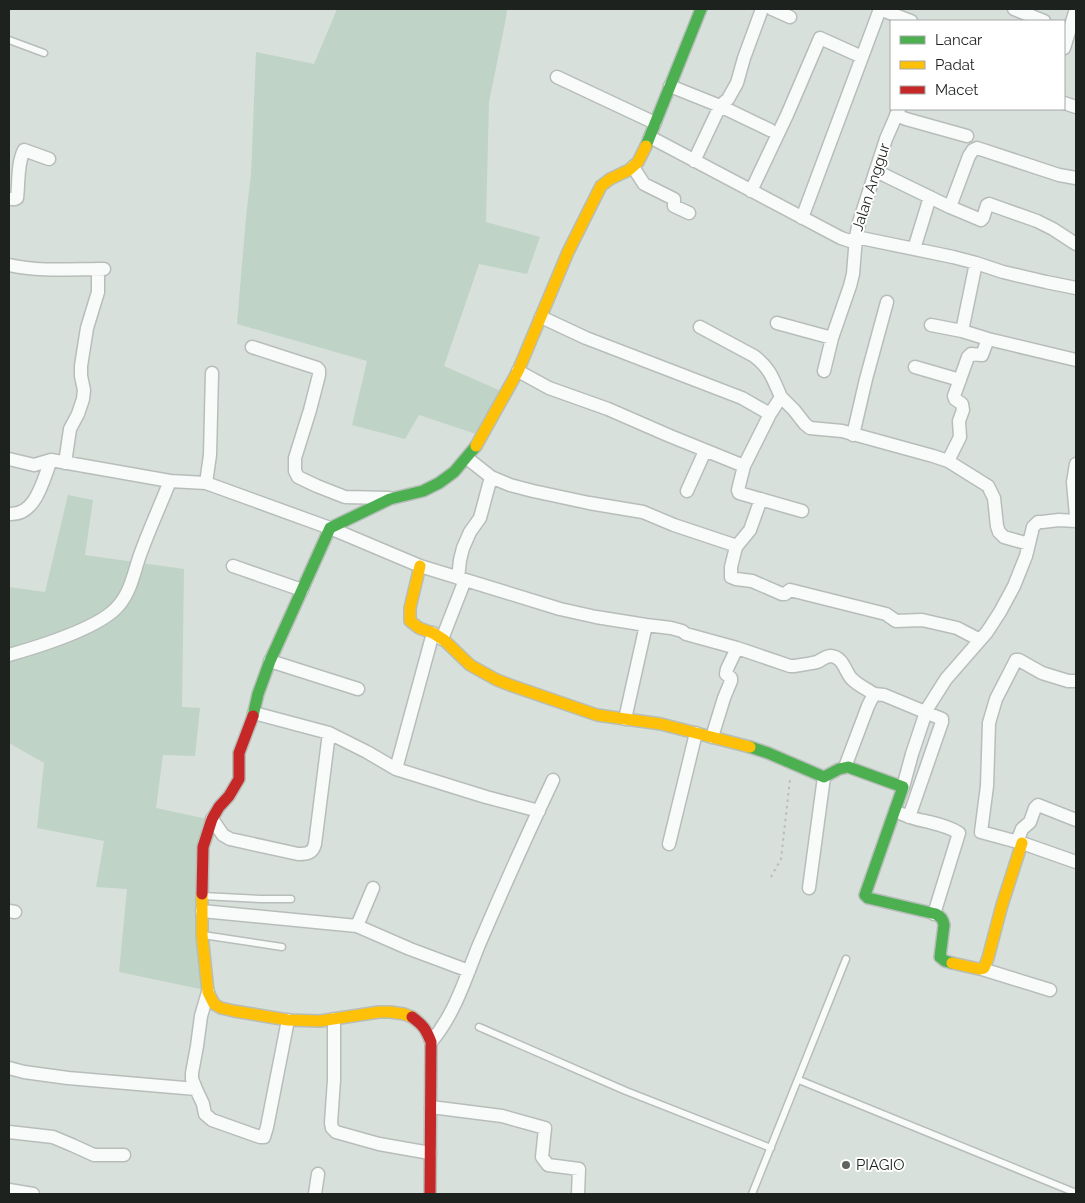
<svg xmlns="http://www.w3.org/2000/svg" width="1085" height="1203" font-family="Raleway,sans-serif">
<rect width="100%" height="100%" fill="#d8e0db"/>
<path fill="#bfd3c6" d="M337,9H507L506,18L489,102L486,222L540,237L527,274L479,264L444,366L501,391L476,434L419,415L405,439L352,425L367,361L237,324L246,217L251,174L256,52L314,64Z
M68,495L93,500L85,555L184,569L182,707L200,708L195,756L163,755L156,808L207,819L205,990L119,972L127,889L96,887L104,841L37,828L44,763L9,743V587L45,592Z"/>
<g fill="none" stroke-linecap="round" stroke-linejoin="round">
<g stroke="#b7beba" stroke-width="9">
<path id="lane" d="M9,40L44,53
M203,896L261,899H291
M203,935L282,947
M479,1027L626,1091L771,1148
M799,1080L1076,1193
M752,1194L846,959"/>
</g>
<g stroke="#b7beba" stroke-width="15">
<path id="street" d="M772,9L790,17
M879,9L911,21
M1014,9L1044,21
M1064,48L1076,9
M557,77L655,123
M670,86L720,106L770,130
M1064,103L1076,107
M896,115L906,119L967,136
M650,137L841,238L850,241L856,237L859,222L886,139L899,109
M694,161L720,106L728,99L737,83L744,58L762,9
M633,167L644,184L674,199V206L689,213
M876,171L950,207L969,156L973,150L977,148L1059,175L1076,178
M751,191L787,115L820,38L862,57
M9,199H15L17,198C19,182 17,164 24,150L49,159
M950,207L981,220L983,218L987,205L989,204L1037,221L1053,229L1076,244
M802,218L880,9
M914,249L930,197
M9,265C40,272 72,269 104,269
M541,317L586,338L742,398L770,414
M777,323L832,338
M931,325L962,331L988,339L1076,360
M700,327L754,356C770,368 773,379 781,397
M962,331L976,263
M252,347L317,368L319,370V375L310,410L295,458V471L298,477L317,486L345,497L389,498
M915,367L960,380
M518,371L549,388L608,409L670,436L744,466L738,490L739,493L802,511
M824,371L832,338L850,286L853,274L856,237L953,257L976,263L1003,272L1046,282L1076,288
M853,435L866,379L887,302
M467,458L491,477L510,485L533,491L589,503L643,512L674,525L737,546
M9,459L34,465L51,460L170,481L206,483L330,528L420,566L560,609L596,617L646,625L671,628L682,631L686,634L737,648L790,666H794C801,665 809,664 817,662C822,660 825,656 831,656C843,657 845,671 851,678C857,685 867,689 874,694
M948,461L960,437L959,421L963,410L962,404L955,399L954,396L968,357L971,354L982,355L988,339
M65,463L70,429L78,414L83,399L84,390L81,376V366L87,328L98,292V269
M1076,464L1073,482L1076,516
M744,466L770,414L781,397L794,410L805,424L810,428L842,431L933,456L948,461L988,486L994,498L997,526L999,532L1004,537L1029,544
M206,483L210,455L212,373
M687,491L705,451
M761,499L750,530L736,547L731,567V577L736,579L752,581L782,594H785L790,590L886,614L896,621L922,620L957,628L980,640
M9,514C36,516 43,480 51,460
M233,566L302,590
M458,578L460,560L463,548L470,532L480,518L491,477
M442,639L465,580
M9,655C37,647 101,628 119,605C131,591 134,572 140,555C149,530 160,506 170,481
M270,661L358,689
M1076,681H1068L1042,673L1019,660H1016L1015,662L996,699L989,723L987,786L981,832L1022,843L1076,862
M254,713L329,733L367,752L396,769L486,797L539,811
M625,719L646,625
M712,737L724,698L731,681V678L726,674L727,669L737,648
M845,767L868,706L874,694L884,695L942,719V722L909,817
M396,769L433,633
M903,787L912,754L927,709L946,679L987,632L1000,612L1014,586L1026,556L1033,527L1038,522H1042L1059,520L1076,521
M902,814C910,817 917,820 925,821C937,824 948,826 959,833L934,914
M212,819L223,835L230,839L298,854C307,854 313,853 315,844L329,733
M1017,842L1022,829L1030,822L1035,808L1038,805L1076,820
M669,844L696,733
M809,888L824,777
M9,911L15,912
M202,911L357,926L410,949L469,971
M357,926L373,888
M982,969L1050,990
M208,992L201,1016L197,1046L192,1073V1079L196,1089L203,1104L205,1114L212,1120L260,1137H264L267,1127L288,1020
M334,1019V1080L331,1123L332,1128L336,1132L379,1144L430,1153
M431,1042C454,1015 465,980 478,947C502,891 527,835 553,780
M9,1068L24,1072L68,1078L196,1089
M431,1107L502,1116L545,1128L542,1157L548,1165L579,1169L578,1194
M9,1132L53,1137L72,1145L94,1155H124
M9,1190L33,1194
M315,1194L318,1174"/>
</g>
<g stroke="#b7beba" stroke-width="14">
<path id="fast" d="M646,146L701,9
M253,716L258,694L270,661L330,528L390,499L423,491L439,483L454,472L476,446
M750,747L768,753L824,777L839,769L848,767L903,787L865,895L868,898L936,914C941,917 943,919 944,925L940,957L945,961L952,963"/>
</g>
<g stroke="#b7beba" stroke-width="14">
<path id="slow" d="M476,446L518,371L568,252L601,186L610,179L629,170L638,162L646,146
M420,566L410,608V621L419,628L433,633L444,640L470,665L497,680L510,685L597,715L661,724L750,747
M202,894V935L208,992L214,1004L221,1008L234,1011L288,1020L320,1021L379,1012H390L404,1014L412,1017
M952,963L979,969L984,968L988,958L1002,905L1022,843"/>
</g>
<g stroke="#b7beba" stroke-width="14">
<path id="jam" d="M202,894L203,847L212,819L219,807L229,796L239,779V753L253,716
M412,1017C423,1025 426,1029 431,1042L430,1194"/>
</g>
<path stroke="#bbbdbb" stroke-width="2" stroke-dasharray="2.5 4" stroke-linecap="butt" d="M771,877L781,859L790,779"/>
<use href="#lane" stroke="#f9fafa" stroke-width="6"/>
<use href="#street" stroke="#f9fafa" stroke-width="12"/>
<use href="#fast" stroke="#4caf50" stroke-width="11"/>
<use href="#slow" stroke="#ffc107" stroke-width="11"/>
<use href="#jam" stroke="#c62828" stroke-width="11"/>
</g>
<circle fill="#5e6460" stroke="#fff" stroke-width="2" cx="846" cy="1165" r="5"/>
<g text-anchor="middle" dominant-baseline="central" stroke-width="4" stroke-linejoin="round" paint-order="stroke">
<g font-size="15" fill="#1d221e" stroke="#fff">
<text transform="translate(871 187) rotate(-72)">Jalan Anggur</text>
</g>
<g font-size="15" fill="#1d221e" stroke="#fff" text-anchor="start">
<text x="856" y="1165">PIAGIO</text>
</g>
</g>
<rect width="1085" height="1203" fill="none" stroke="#1d221e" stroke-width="20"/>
<rect x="890" y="20" width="175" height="90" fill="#ffffff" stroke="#a5a7a5"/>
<rect x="900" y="36" width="25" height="8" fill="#4caf50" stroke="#a5a7a5"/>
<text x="935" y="45" font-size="15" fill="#1d221e">Lancar</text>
<rect x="900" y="61" width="25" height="8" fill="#ffc107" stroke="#a5a7a5"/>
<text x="935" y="70" font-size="15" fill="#1d221e">Padat</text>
<rect x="900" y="86" width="25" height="8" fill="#c62828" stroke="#a5a7a5"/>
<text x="935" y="95" font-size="15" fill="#1d221e">Macet</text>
</svg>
